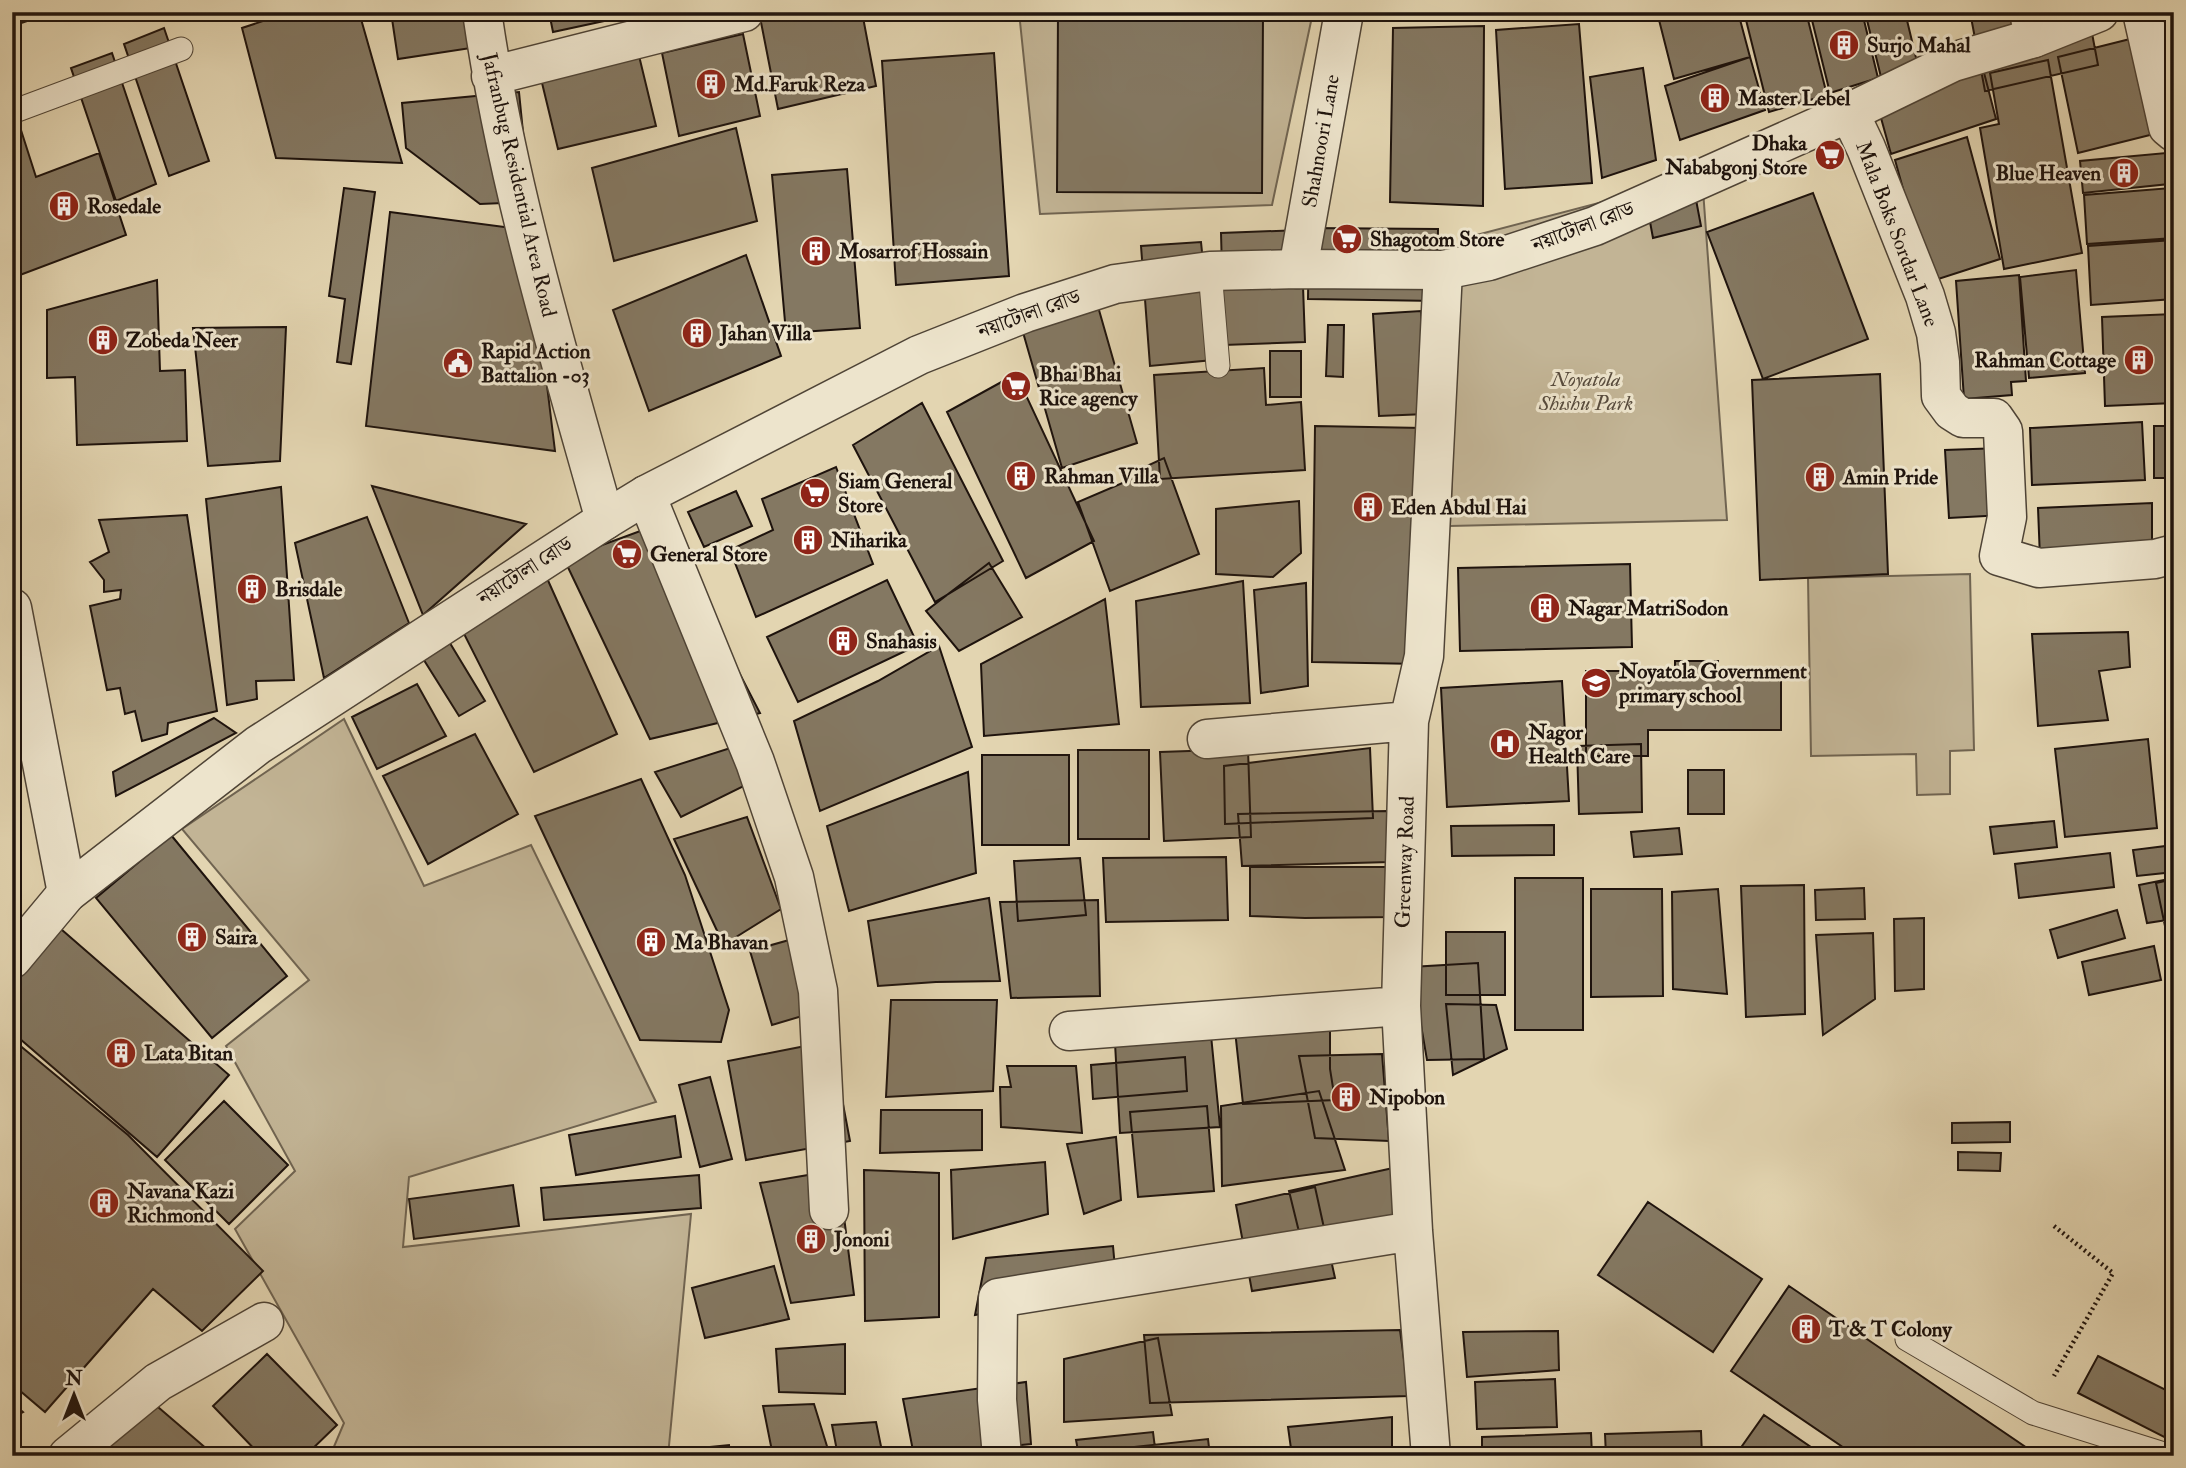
<svg xmlns="http://www.w3.org/2000/svg" width="2186" height="1468" font-family="'IM FELL Double Pica','Noto Serif Bengali',serif">
<rect width="100%" height="100%" fill="#e3d5b1"/>
<filter id="stains"><feTurbulence type="fractalNoise" baseFrequency=".00286" numOctaves="4"/><feColorMatrix values="0 0 0 0 .2 0 0 0 0 .09 0 0 0 0 .02 0 0 0 .5 -.17"/></filter>
<radialGradient id="worn" r=".72"><stop offset=".6" stop-color="#630" stop-opacity="0"/><stop offset="1" stop-color="#630" stop-opacity=".3"/></radialGradient>
<path fill="#c2b495" stroke="#706451" stroke-width="2" d="M1019,12H1313L1272,205L1040,214Z
M1702,176L1727,520L1450,526L1461,239Z
M1970,574L1974,750L1950,751V794L1917,795L1916,754L1811,756L1808,578Z
M344,719L424,886L531,845L656,1102L409,1177L403,1247L691,1214L668,1456H330L344,1423L235,1229L295,1171L226,1046L309,980L182,829Z"/>
<path fill="#847862" stroke="#1e130d" stroke-width="2" d="M12,12H54L12,26Z
M290,12H359L402,163L276,158L242,28Z
M391,12H500L504,43L398,59Z
M549,12H646L553,32Z
M759,12H862L876,86L778,109Z
M1058,12H1263L1262,193L1057,192Z
M1657,12H1738L1750,57L1674,79Z
M1744,12H1806L1827,95L1769,112Z
M1810,12H1862L1878,78L1830,93Z
M1865,12H1905L1918,66L1881,77Z
M1970,12H2088L2098,65L1985,91Z
M2157,12H2174V99Z
M1579,24L1592,183L1505,189L1496,30Z
M1484,26L1483,206L1390,202L1393,28Z
M164,28L209,161L169,176L124,44Z
M633,31L656,126L558,149L535,54Z
M743,34L760,116L679,136L662,53Z
M2134,38L2154,134L2078,153L2058,57Z
M112,53L156,184L116,201L71,68Z
M994,53L1009,276L896,285L882,61Z
M1750,57L1765,110L1680,140L1665,86Z
M2048,60L2082,253L2004,269L1980,128L1999,124L1990,73Z
M1982,65L1996,119L1891,154L1876,100Z
M1643,68L1656,160L1602,178L1590,77Z
M519,92L530,202L480,204L406,148L402,103Z
M20,127L36,177L99,153L126,235L12,278V130Z
M736,128L757,221L614,261L592,168Z
M1967,137L2000,259L1929,282L1895,160Z
M2166,153L2169,184L2083,193L2080,161Z
M847,169L860,328L786,333L772,175Z
M1693,184L1701,226L1653,238L1645,195Z
M344,188L375,192L351,364L337,362L345,299L329,296Z
M2171,188L2174,238L2087,244L2084,195Z
M1813,193L1868,339L1763,379L1707,232Z
M390,212L528,230L555,451L366,426Z
M1309,228L1438,229L1437,301L1308,299Z
M1301,230L1305,342L1224,345L1221,233Z
M2174,240V299L2091,305L2088,246Z
M1201,242L1213,360L1150,366L1141,246Z
M746,255L781,356L649,411L613,310Z
M2076,270L2085,373L2029,378L2020,277Z
M2019,275L2026,381L2011,382L2012,395L1964,399L1956,281Z
M157,280L160,371L185,370L187,441L77,445L75,377L47,378V310Z
M1093,289L1137,443L1062,468L1018,315Z
M1421,311L1426,414L1379,416L1373,314Z
M2174,314V403L2105,406L2102,317Z
M1328,325H1344L1343,377L1326,376Z
M286,327L280,461L208,466L193,328Z
M1270,351H1301V397H1270Z
M1264,368L1266,405L1301,402L1305,470L1160,479L1154,375Z
M1016,374L1094,541L1026,578L947,412Z
M1880,374L1888,574L1760,580L1752,380Z
M922,403L1003,561L935,602L853,445Z
M2142,422L2145,480L2032,485L2030,428Z
M1315,426L1423,428L1419,664L1312,662Z
M2154,426H2174V478H2154Z
M2001,448L2004,515L1949,518L1945,450Z
M1164,458L1199,554L1110,591L1078,502L1125,482L1123,477Z
M836,467L873,564L756,617L730,550L773,530L762,499Z
M372,486L526,524L423,615Z
M281,487L294,680L256,681L257,699L227,705L206,499Z
M736,491L752,526L704,547L688,512Z
M1299,501L1301,553L1273,577L1216,574V509Z
M2152,503V549L2040,558L2038,508Z
M187,515L217,711L168,723L167,734L142,741L135,711L125,714L120,688L107,690L90,606L120,599L121,590L104,592V580L90,562L109,552L99,520Z
M367,517L409,623L324,678L295,543Z
M662,523L760,713L650,739L564,559Z
M989,563L1022,617L959,651L926,611Z
M1630,564L1632,647L1460,651L1458,568Z
M546,576L617,734L534,772L457,620Z
M887,580L918,645L798,702L767,637Z
M1243,581L1250,703L1141,707L1136,601Z
M1306,583L1308,686L1261,693L1254,590Z
M1105,599L1119,724L984,736L981,664Z
M439,625L485,701L459,716L412,641Z
M2128,632L2130,667L2099,671L2108,720L2038,726L2032,634Z
M939,646L972,747L820,811L794,721L878,681Z
M1675,661H1718V669L1781,668V730H1648V756H1586V671H1675Z
M1562,681L1569,801L1447,807L1441,688Z
M417,684L446,736L377,769L352,717Z
M214,718L236,733L116,796L113,772Z
M475,734L518,814L428,864L383,776Z
M2148,739L2157,828L2065,837L2055,749Z
M743,744L752,782L681,817L655,772Z
M1641,744L1642,812L1579,814L1577,746Z
M1370,748L1373,818L1225,824L1224,766Z
M1248,749L1251,837L1164,841L1160,752Z
M1078,750H1149V839H1078Z
M982,755H1069V845H982Z
M1688,770H1724V814H1688Z
M968,772L976,873L849,911L827,826Z
M641,779L685,875L729,1010L721,1042L640,1040L535,816Z
M1387,811L1390,862L1242,866L1238,814Z
M747,817L781,909L720,947V937L674,839Z
M2054,821L2057,847L1994,854L1990,827Z
M1554,825V855L1452,856L1451,826Z
M1679,828L1682,854L1634,857L1631,832Z
M171,835L287,976L212,1038L96,898Z
M2174,845V872L2137,876L2133,850Z
M2110,853L2114,887L2019,898L2015,864Z
M1226,857L1228,920L1106,922L1103,858Z
M1080,858L1086,915L1018,921L1014,861Z
M1250,867H1389L1395,917L1305,918L1250,916Z
M1515,878H1583V1030H1515Z
M2174,878V919L2147,923L2139,885Z
M2174,879V924L2165,926L2156,883Z
M1804,885L1805,1014L1746,1017L1741,886Z
M1864,888L1865,919L1816,920L1815,890Z
M1591,889H1662L1663,996L1591,997Z
M1718,889L1727,994L1673,989L1672,892Z
M989,898L1000,981L936,982L878,986L868,921Z
M1098,900L1100,996L1011,998L1000,902Z
M2117,910L2125,938L2058,958L2050,930Z
M1924,918V989L1895,991L1894,919Z
M54,923L229,1075L157,1157L12,1032V971Z
M1446,932H1505V995H1446Z
M1873,933L1875,999L1823,1035L1816,935Z
M807,935L829,1008L772,1025L750,951Z
M2154,946L2161,980L2089,995L2082,962Z
M1478,963L1484,1059L1427,1060L1411,967Z
M891,1000H997L993,1091L886,1097Z
M1446,1004L1496,1005L1507,1049L1453,1075Z
M1330,1010V1069L1335,1100L1243,1104L1233,1012Z
M1114,1025H1210L1220,1127L1120,1133Z
M12,1039L128,1135L263,1271L202,1331L153,1289L45,1412L12,1384Z
M831,1041L850,1141L746,1160L728,1061Z
M1382,1054L1389,1141L1315,1138L1299,1056Z
M1185,1057L1187,1091L1093,1099L1091,1065Z
M1007,1066H1076L1082,1133L1001,1127L1000,1087H1011Z
M710,1077L732,1159L700,1167L679,1085Z
M1319,1091L1345,1170L1222,1186L1221,1106Z
M224,1101L288,1165L229,1224L165,1160Z
M1207,1106L1214,1191L1138,1197L1130,1112Z
M881,1110H982V1150L880,1153Z
M675,1116L681,1157L576,1175L569,1135Z
M2010,1122V1142L1952,1143V1123Z
M1116,1137L1121,1200L1084,1214L1067,1144Z
M1958,1152L2001,1153L2000,1171L1958,1170Z
M1045,1162L1048,1214L953,1239L951,1170Z
M1393,1168L1399,1218L1301,1240L1289,1191Z
M838,1170L854,1295L791,1303L760,1183Z
M864,1170L939,1173V1317L865,1321Z
M699,1175L701,1208L544,1220L541,1188Z
M513,1185L519,1226L414,1239L409,1199Z
M1315,1187L1335,1278L1252,1291L1236,1205Z
M1648,1202L1762,1279L1713,1352L1598,1275Z
M1113,1246L1117,1290L975,1315L986,1258Z
M774,1266L789,1319L705,1338L692,1288Z
M1789,1286L2030,1450L2026,1456H1856L1731,1371Z
M1400,1330L1409,1396L1150,1403L1144,1335Z
M1558,1331L1559,1370L1467,1377L1463,1332Z
M1158,1338L1172,1415L1064,1422V1359Z
M845,1344V1394L779,1392L776,1349Z
M267,1354L337,1425L305,1456H261L213,1406Z
M2098,1356L2174,1394L2172,1441L2078,1393Z
M1555,1379L1557,1427L1477,1429L1475,1382Z
M1026,1382L1031,1444L914,1456L903,1399Z
M151,1401L215,1456H92Z
M12,1403L23,1412L12,1418Z
M814,1404L830,1456H773L763,1406Z
M1764,1415L1824,1456H1735Z
M1392,1417V1456H1292L1288,1427Z
M876,1422L883,1456H838L832,1425Z
M1701,1431L1702,1456H1606L1605,1434Z
M1153,1432L1156,1456H1079L1076,1440Z
M1591,1433L1592,1456H1482V1437Z
M1208,1439L1210,1456H1078L1077,1453Z
M729,1445L730,1456H670V1451Z"/>
<g fill="none" stroke-linecap="round" stroke-linejoin="round">
<g stroke="#4f4436" stroke-width="25">
<path id="service" d="M12,112L181,49
M1210,271L1218,366
M1907,1339L2033,1413L2170,1456"/>
</g>
<g stroke="#4f4436" stroke-width="41">
<path id="minor" d="M482,12C507,185 558,352 605,520
M2029,12L2034,38
M2142,12L2168,127L2174,132
M491,76L744,12
M1846,114L1857,129L1866,148L1925,296L1936,333L1940,362L1941,396L1952,411L1963,418H1994L2003,431L2007,517L1999,556L2039,568L2155,559L2174,554
M1298,269L1344,12
M646,495L755,762L794,877L818,991L829,1210
M12,608L67,893
M1207,739L1409,721
M1069,1031L1401,1006
M68,1456L158,1382L264,1322
M1002,1456L997,1400L998,1298L1413,1231
M1431,1456L1413,1231L1401,1006L1409,721L1424,656L1443,270"/>
</g>
<g stroke="#4f4436" stroke-width="41">
<path id="tertiary" d="M12,959L67,893L258,745L605,520L646,495L919,355L1025,313L1115,284L1210,271L1298,269L1443,270L1489,261L1595,226L1846,114L1953,62L2034,38L2099,12"/>
</g>
<path stroke="#1e130d" stroke-width="4.5" stroke-dasharray="2 3.5" stroke-linecap="butt" d="M2054,1226L2113,1273L2054,1376"/>
<use href="#service" stroke="#ede4cc" stroke-width="23"/>
<use href="#minor" stroke="#ede4cc" stroke-width="38"/>
<use href="#tertiary" stroke="#ede4cc" stroke-width="38"/>
</g>
<defs>
<g id="building-disc" transform="scale(1.575)"><circle r="9.5" fill="#8f2418" stroke="#ede4cc"/><path d="M-4-6H4V6H1V3H-1V6H-4ZM-2.5-4.3h1.7v1.8h-1.7ZM.8-4.3h1.7v1.8H.8ZM-2.5-1h1.7V.8h-1.7ZM.8-1h1.7V.8H.8Z" fill="#fff"/></g>
<g id="supermarket-disc" transform="scale(1.575)"><circle r="9.5" fill="#8f2418" stroke="#ede4cc"/><path d="M-6-5.5h2.5l.6 2H6L4.5 2H-2.5L-4.4-4H-6ZM-1.5 3.2a1.3 1.3 0 1 0 .1 0ZM3 3.2a1.3 1.3 0 1 0 .1 0Z" fill="#fff"/></g>
<g id="civic-disc" transform="scale(1.575)"><circle r="9.5" fill="#8f2418" stroke="#ede4cc"/><path d="M-.6-6.5H3V-4.5H.6V-3L4-1V1h2V6H-6V1h2V-1L-.6-3ZM-1.2 2.5V6h2.4V2.5Z" fill="#fff"/></g>
<g id="school-disc" transform="scale(1.575)"><circle r="9.5" fill="#8f2418" stroke="#ede4cc"/><path d="M0-5L7-2L0 1L-7-2ZM-4 1L0 2.5L4 1V4Q0 6-4 4Z" fill="#fff"/></g>
<g id="hospital-disc" transform="scale(1.575)"><circle r="9.5" fill="#8f2418" stroke="#ede4cc"/><path d="M-5-5h3v3.5h4V-5h3V5h-3V1.5h-4V5h-3Z" fill="#fff"/></g>
</defs>
<g fill-rule="evenodd">
<use href="#building-disc" x="1844" y="45"/>
<use href="#building-disc" x="711" y="84"/>
<use href="#building-disc" x="1715" y="98"/>
<use href="#supermarket-disc" x="1830" y="155"/>
<use href="#building-disc" x="2124" y="173"/>
<use href="#building-disc" x="64" y="206"/>
<use href="#supermarket-disc" x="1347" y="239"/>
<use href="#building-disc" x="816" y="251"/>
<use href="#building-disc" x="697" y="333"/>
<use href="#building-disc" x="103" y="340"/>
<use href="#building-disc" x="2139" y="360"/>
<use href="#civic-disc" x="458" y="363"/>
<use href="#supermarket-disc" x="1016" y="386"/>
<use href="#building-disc" x="1021" y="476"/>
<use href="#building-disc" x="1820" y="477"/>
<use href="#supermarket-disc" x="815" y="493"/>
<use href="#building-disc" x="1368" y="507"/>
<use href="#building-disc" x="808" y="540"/>
<use href="#supermarket-disc" x="627" y="554"/>
<use href="#building-disc" x="252" y="589"/>
<use href="#building-disc" x="1545" y="608"/>
<use href="#building-disc" x="843" y="641"/>
<use href="#school-disc" x="1596" y="683"/>
<use href="#hospital-disc" x="1505" y="744"/>
<use href="#building-disc" x="192" y="937"/>
<use href="#building-disc" x="651" y="942"/>
<use href="#building-disc" x="121" y="1053"/>
<use href="#building-disc" x="1346" y="1097"/>
<use href="#building-disc" x="104" y="1203"/>
<use href="#building-disc" x="811" y="1239"/>
<use href="#building-disc" x="1806" y="1329"/>
</g>
<g text-anchor="middle" dominant-baseline="central" stroke-width="6" stroke-linejoin="round" paint-order="stroke">
<g font-size="21" font-weight="bold" fill="#1e130d" stroke="#ede4cc" text-anchor="start">
<text x="1867" y="45">Surjo Mahal</text>
<text x="734" y="84">Md.Faruk Reza</text>
<text x="1738" y="98">Master Lebel</text>
<text x="1807" y="143" text-anchor="end">Dhaka<tspan x="1807" dy="24">Nababgonj Store</tspan></text>
<text x="2101" y="173" text-anchor="end">Blue Heaven</text>
<text x="87" y="206">Rosedale</text>
<text x="1370" y="239">Shagotom Store</text>
<text x="839" y="251">Mosarrof Hossain</text>
<text x="720" y="333">Jahan Villa</text>
<text x="126" y="340">Zobeda Neer</text>
<text x="481" y="351">Rapid Action<tspan x="481" dy="24">Battalion -03</tspan></text>
<text x="2116" y="360" text-anchor="end">Rahman Cottage</text>
<text x="1039" y="374">Bhai Bhai<tspan x="1039" dy="24">Rice agency</tspan></text>
<text x="1044" y="476">Rahman Villa</text>
<text x="1843" y="477">Amin Pride</text>
<text x="838" y="481">Siam General<tspan x="838" dy="24">Store</tspan></text>
<text x="1391" y="507">Eden Abdul Hai</text>
<text x="831" y="540">Niharika</text>
<text x="650" y="554">General Store</text>
<text x="275" y="589">Brisdale</text>
<text x="1568" y="608">Nagar MatriSodon</text>
<text x="866" y="641">Snahasis</text>
<text x="1619" y="671">Noyatola Government<tspan x="1619" dy="24">primary school</tspan></text>
<text x="1528" y="732">Nagor<tspan x="1528" dy="24">Health Care</tspan></text>
<text x="215" y="937">Saira</text>
<text x="674" y="942">Ma Bhavan</text>
<text x="144" y="1053">Lata Bitan</text>
<text x="1369" y="1097">Nipobon</text>
<text x="127" y="1191">Navana Kazi<tspan x="127" dy="24">Richmond</tspan></text>
<text x="834" y="1239">Jononi</text>
<text x="1829" y="1329">T &amp; T Colony</text>
</g>
<g font-size="21" fill="#1e130d" stroke="#ede4cc">
<text transform="translate(1321 141) rotate(-80)">Shahnoori Lane</text>
<text transform="translate(519 185) rotate(77)">Jafranbug Residential Area Road</text>
<text transform="translate(1583 227) rotate(-21)">নয়াটোলা রোড</text>
<text transform="translate(1897 234) rotate(69)">Mala Boks Sordar Lane</text>
<text transform="translate(1029 314) rotate(-20)">নয়াটোলা রোড</text>
<text transform="translate(525 571) rotate(-33)">নয়াটোলা রোড</text>
<text transform="translate(1405 862) rotate(-88)">Greenway Road</text>
</g>
<g font-size="21" font-style="italic" fill="#574b3d" stroke="#ede4cc">
<text x="1586" y="379">Noyatola<tspan x="1586" dy="24">Shishu Park</tspan></text>
</g>
</g>
<rect width="2186" height="1468" fill="none" stroke="#e3d5b1" stroke-width="42"/>
<rect x="14" y="14" width="2158" height="1440" fill="none" stroke="#1e130d" stroke-width="3.5"/>
<rect x="21" y="21" width="2144" height="1426" fill="none" stroke="#1e130d" stroke-width="2"/>
<g transform="translate(74 1395)" stroke="#ede4cc" stroke-width="5" paint-order="stroke">
<path d="M0-5L12 26L0 18L-12 26Z" fill="#1e130d"/>
<text y="-10" font-size="19" font-weight="bold" text-anchor="middle" fill="#1e130d">N</text>
</g>
<rect width="100%" height="100%" filter="url(#stains)"/>
<rect width="100%" height="100%" fill="url(#worn)"/>
</svg>
